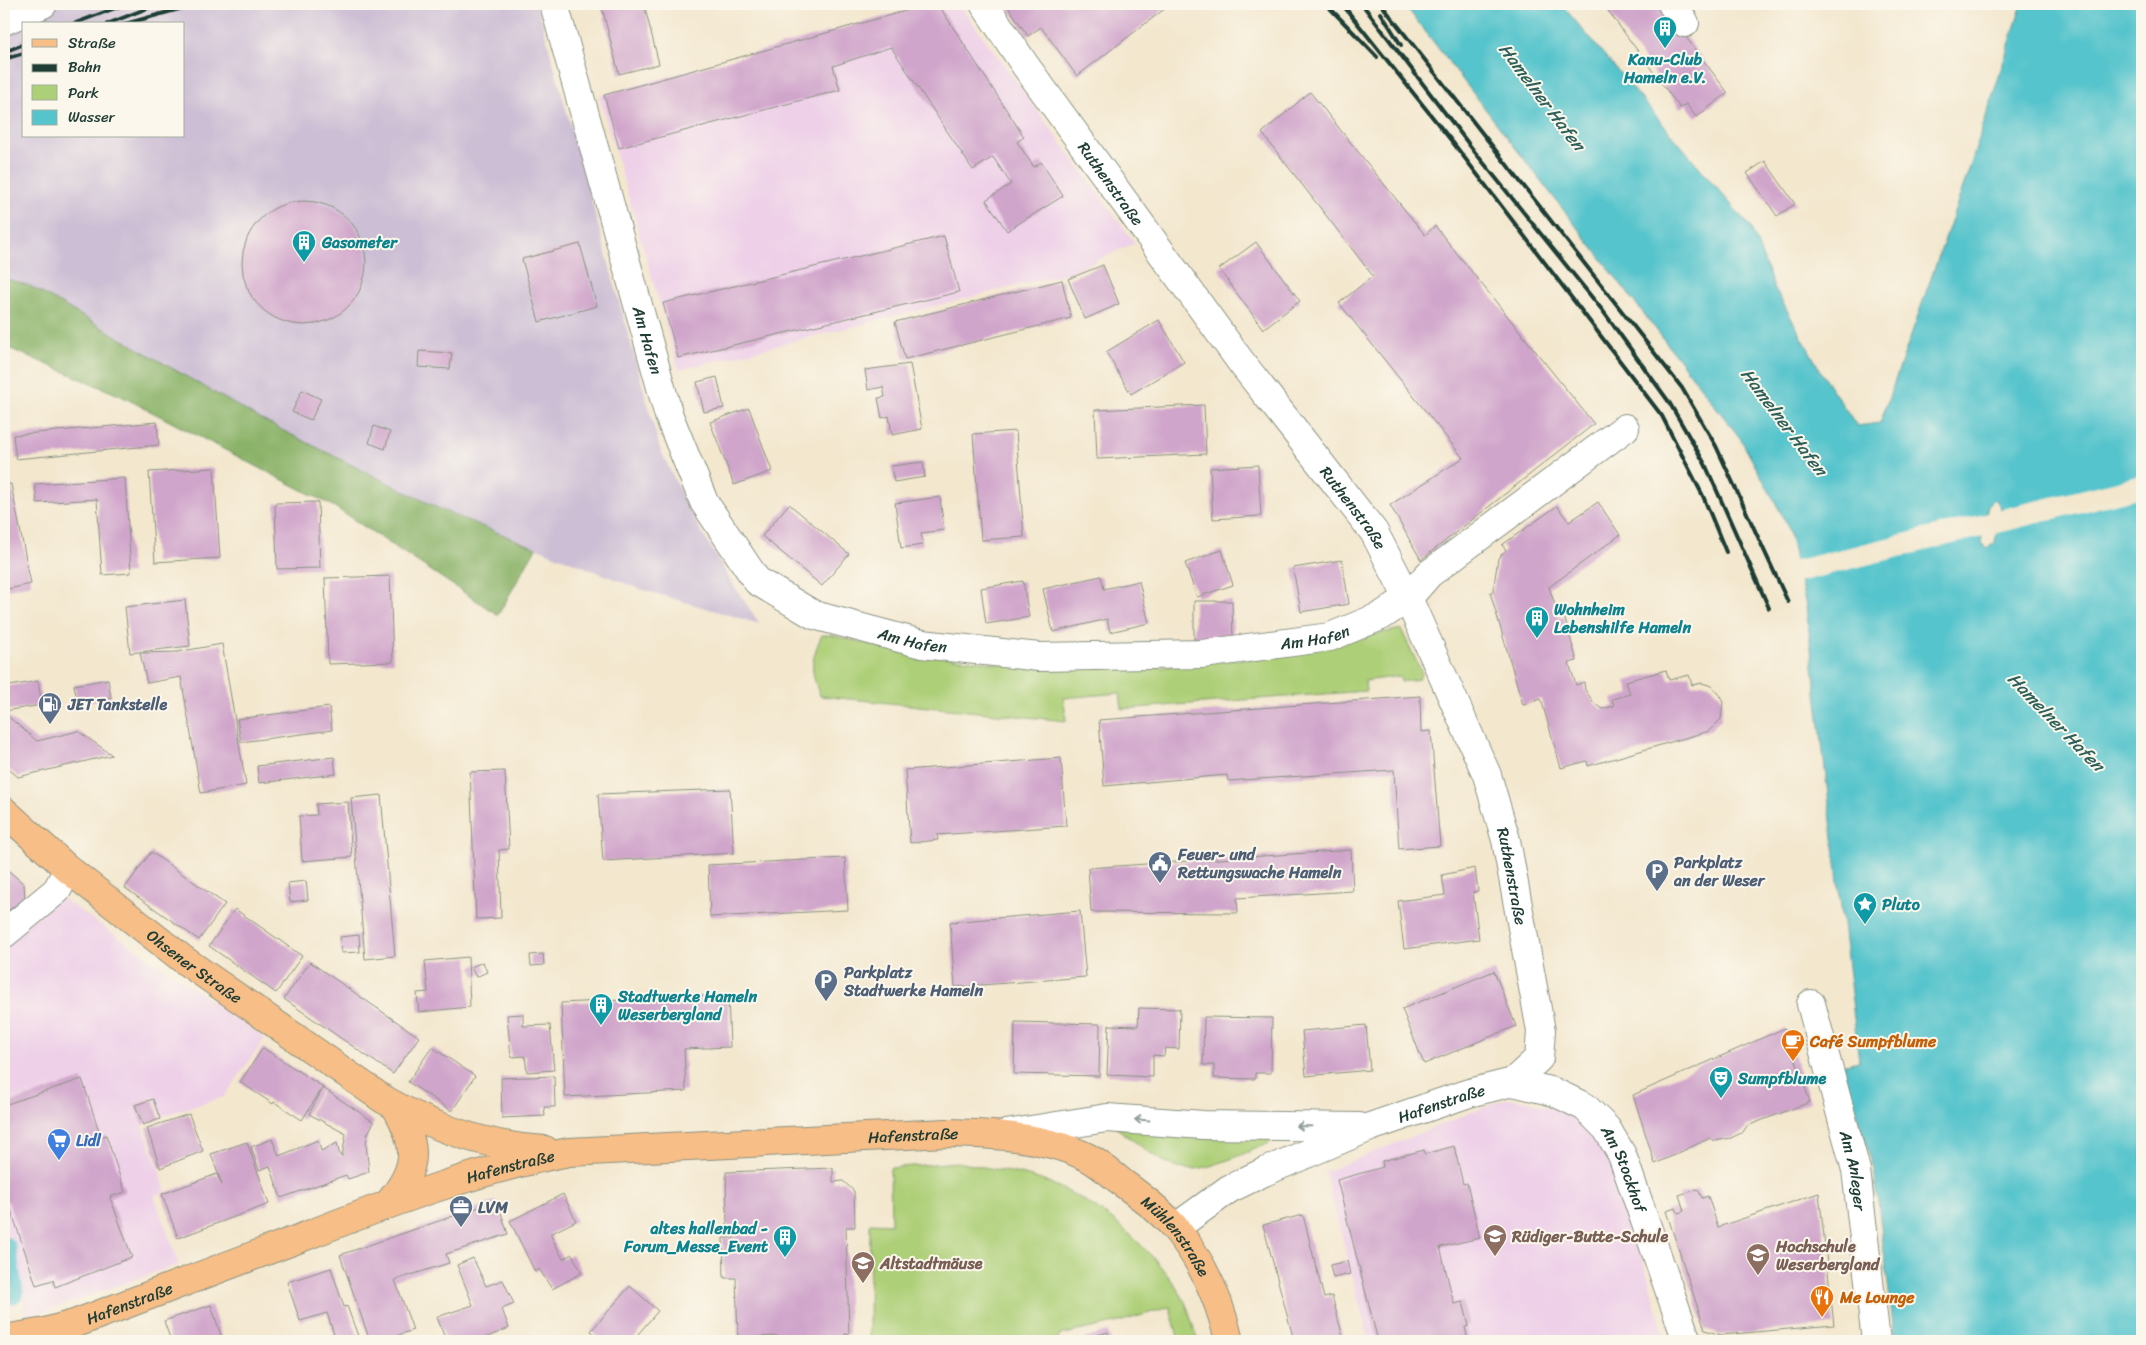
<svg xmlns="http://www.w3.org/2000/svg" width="2146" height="1345" font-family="Sriracha,sans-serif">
<rect width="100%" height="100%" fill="#fbf7ec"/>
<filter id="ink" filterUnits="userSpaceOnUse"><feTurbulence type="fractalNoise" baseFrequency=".02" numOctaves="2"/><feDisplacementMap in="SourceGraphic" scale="10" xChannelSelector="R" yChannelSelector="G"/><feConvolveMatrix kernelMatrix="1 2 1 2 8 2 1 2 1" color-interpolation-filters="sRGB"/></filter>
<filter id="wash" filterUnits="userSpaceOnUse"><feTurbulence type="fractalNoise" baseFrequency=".0096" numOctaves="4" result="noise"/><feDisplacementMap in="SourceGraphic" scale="20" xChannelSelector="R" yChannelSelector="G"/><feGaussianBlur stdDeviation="1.12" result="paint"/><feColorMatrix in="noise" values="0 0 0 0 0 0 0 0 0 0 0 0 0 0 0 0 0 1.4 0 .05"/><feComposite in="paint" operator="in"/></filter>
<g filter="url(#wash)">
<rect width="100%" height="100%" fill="#f3e7ce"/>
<path fill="#eed0e8" d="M930,4H959L1135,243L1071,272L679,370L599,96Z
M60,897L265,1038L224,1097L161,1116L154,1097L135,1105L166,1190L154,1196L179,1264L27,1317L11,1251L4,1239V942Z
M1507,1098L1528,1101L1568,1113L1595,1131L1612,1149L1666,1341H1369L1325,1172Z"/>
<path fill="#ccbed4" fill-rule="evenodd" d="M4,4H537L660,449L690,512L730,580L760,624L637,588L442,510L260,419L30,286L4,278ZM24,24H184V136H24Z"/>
<path fill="#adcf77" stroke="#668656" d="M1401,629L1422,673L1419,679L1401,682L1400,676L1365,681L1366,691L1122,709L1120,693L1064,698L1066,721L820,696C810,670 810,661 822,635H831L903,652L1012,665L1143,669L1236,660L1309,648Z
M1115,1127L1286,1136C1262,1145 1208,1173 1184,1169C1162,1166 1133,1139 1115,1127Z
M957,1162C980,1167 1005,1170 1028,1176C1087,1191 1152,1245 1183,1298C1190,1311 1193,1328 1198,1341H1179L1170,1307L1119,1322L1060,1335L1057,1341H865L869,1339L870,1223L891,1224L890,1168Z"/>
<path fill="#8ab268" stroke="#54784e" d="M4,278L30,286L260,419L442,510L536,548L498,615L333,506L121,396L4,346Z"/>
<path fill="#56c4cc" stroke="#3a8080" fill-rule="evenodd" d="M1404,4H1561L1751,228L1774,287L1824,377L1857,426L1880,423L1968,173L2022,4H2142V1341H1895L1874,1169L1841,1065L1859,1061L1806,606L1787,524L1740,438ZM1995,499L2001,507L1995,542L1988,549L1981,543L1988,505Z"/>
<path fill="#f3e7ce" d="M2142,475V497L1994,534L1998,510Z
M1989,513L1985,536L1798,582L1793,561Z"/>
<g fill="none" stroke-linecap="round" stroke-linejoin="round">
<path stroke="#56c4cc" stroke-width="25" d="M4,1249L11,1292"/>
</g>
<g id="blocks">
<path fill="#d0a5cb" d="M620,4H644L659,64L619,74L602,8Z
M930,4H938L1024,137L1017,142L1034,167L1041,162L1063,196L1007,231L986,200L1011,184L993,157L973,170L891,47L833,66L840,90L619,148L604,95Z
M1006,4H1171L1077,76L1041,27L1028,36Z
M1603,4H1661L1728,93L1696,117L1686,104L1680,108Z
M1310,92L1425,235L1435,226L1594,424L1421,560L1390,505L1463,458L1339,303L1373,276L1262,133Z
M1765,161L1795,204L1777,216L1747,173Z
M242 263a62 62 0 1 1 124 0a62 62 0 1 1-124 0Z
M944,236L959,292L678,358L663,303Z
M1256,242L1300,301L1263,329L1219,269Z
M580,244L597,306L539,322L522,259Z
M1103,265L1119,304L1085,319L1068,279Z
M1062,280L1071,318L905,359L895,322Z
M1159,320L1184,362L1131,394L1106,352Z
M419,351L452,353L450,369L418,367Z
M910,364L922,429L892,435L889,416L882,418L878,398L885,397L883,387L868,390L865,370Z
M717,377L724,408L704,412L697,382Z
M302,390L321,399L311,420L292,412Z
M1204,405L1206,454L1097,459L1095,410Z
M749,408L772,471L734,485L710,422Z
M157,422L159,445L16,459L13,435Z
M374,426L390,432L385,449L369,443Z
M1016,431L1024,537L981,540L973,434Z
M923,462L925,477L894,482L891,466Z
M1258,465L1261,516L1213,519L1210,468Z
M214,468L220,558L155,562L149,472Z
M125,478L131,573L102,575L97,499L37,503L35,484Z
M11,484L31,584L4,590V485Z
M940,497L944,530L921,533L923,545L901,548L895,503Z
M318,502L320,568L277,569L275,503Z
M1598,502L1620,535L1549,587L1559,617L1564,616L1577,661L1569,663L1576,685L1584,682L1585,690L1594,703L1602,709L1614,706L1612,699L1630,694L1626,681L1666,670L1669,680L1689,675L1692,685L1702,683L1712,686L1720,695L1723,703L1721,719L1709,731L1588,766L1587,761L1561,768L1541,699L1523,705L1490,592H1493L1498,558L1506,550L1502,545L1557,506L1569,522Z
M789,504L849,554L822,586L762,536Z
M1222,550L1233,585L1197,597L1185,563Z
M1342,560L1349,604L1301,612L1293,568Z
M390,576L393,662L328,664L325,578Z
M1101,576L1104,589L1139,581L1149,623L1110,632L1107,619L1053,632L1043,589Z
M1023,581L1029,617L986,624L981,588Z
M185,600L190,646L130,653L125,607Z
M1194,601H1232L1233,640L1194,641Z
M222,644L246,785L201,793L181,677L147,683L140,653L177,652Z
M108,679L111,698L78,704L74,685Z
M38,681L42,705L4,711V687Z
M1420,696L1421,732L1431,731L1440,846L1399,849L1394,770L1228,781L1227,775L1104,786L1099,720Z
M329,707L332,730L241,742L237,719Z
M4,713L37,741L78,731L112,755L18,777L4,765Z
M334,757L336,774L259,783L257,766Z
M1061,758L1066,826L937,835L938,840L910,843L905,770Z
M505,771L509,849L499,850L501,918L476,919L470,772Z
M730,789L734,853L603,861L598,794Z
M381,795L395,956L365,959L351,798Z
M348,802L352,857L302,861L299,816L317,815L316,804Z
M1351,850L1353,891L1237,898L1238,913L1091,912L1088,868Z
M151,852L225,904L199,940L125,888Z
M845,858L848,910L710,917L708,865Z
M4,867L24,884L25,898L4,914Z
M1475,868L1478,891L1473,892L1479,939L1404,949L1398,901L1445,895L1442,875Z
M306,881L308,900L290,902L288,883Z
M235,909L302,956L276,993L209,946Z
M1080,911L1086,977L955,987L950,922Z
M359,935L360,952L341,953L340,937Z
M543,954L544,965L531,966L530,955Z
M468,957L470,1007L419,1012L417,993L428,992L425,961Z
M310,962L419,1037L393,1074L284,999Z
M483,962L487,972L476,977L471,967Z
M1494,971L1516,1026L1424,1064L1402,1009Z
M728,995L730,1047L684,1049L686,1091L565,1097L561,1003Z
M1139,1008L1180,1009L1179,1049L1165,1048L1164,1056L1153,1055V1077L1107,1075L1109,1025L1138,1026Z
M523,1014V1026L550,1025L554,1070L527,1072L525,1056L511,1057L507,1015Z
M1204,1017L1272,1018L1271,1073H1255V1079L1214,1078V1065H1203Z
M1015,1022L1100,1024L1099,1076L1014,1074Z
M1366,1025L1370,1070L1306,1076L1302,1031Z
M1785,1028L1810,1102L1747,1126L1743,1132L1731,1138L1714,1141L1710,1138L1655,1164L1633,1095Z
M432,1047L475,1076L452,1111L408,1082Z
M263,1048L323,1087L302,1120L274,1102L273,1104L240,1082Z
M554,1076L555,1107H544L545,1116L502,1118L501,1078Z
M82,1079L101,1137L106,1135L125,1192L110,1197L132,1257L55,1287L53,1280L36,1285L8,1201L4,1203V1105Z
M323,1088L374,1122L368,1133L366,1144L369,1172L348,1179L346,1175L281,1198L270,1166L259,1170L251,1147L272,1139L279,1156L318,1140L321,1151L337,1143L340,1156H342L346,1134L309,1114Z
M153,1099L160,1119L143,1125L135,1105Z
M189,1114L203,1151L160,1168L147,1128Z
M247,1142L269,1204L178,1238L162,1194L217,1174L222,1185L211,1154Z
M1454,1146L1463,1184L1467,1183L1480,1238L1440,1247L1454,1304L1463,1302L1469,1326L1465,1327L1468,1341H1378L1337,1180L1383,1167L1382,1161L1424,1150L1425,1154Z
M833,1168V1182L843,1181L854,1191L855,1227H846L849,1334H845V1341H779L778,1336L738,1338L736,1278H724L723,1238H735L734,1226H727L726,1172Z
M1698,1189L1702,1198L1708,1196L1718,1227L1819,1193L1834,1325L1721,1335L1705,1330L1666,1211L1676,1208L1678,1213L1684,1211L1679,1195Z
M563,1194L576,1221L550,1234L563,1259L572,1254L582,1273L552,1289L539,1269L535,1272L510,1221Z
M497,1201L508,1234L446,1254L449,1263L395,1280L413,1330L381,1341H370L340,1255Z
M1303,1215L1324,1298L1332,1296L1344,1341H1294L1263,1225Z
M473,1258L486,1286L503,1280L514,1304L502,1309L509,1328L485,1338L486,1341H446L437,1317L473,1305L457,1265Z
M1347,1261L1350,1274L1333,1278L1330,1265Z
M331,1268L344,1307L347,1306L358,1336L343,1341H336L327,1313L300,1321L287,1282Z
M630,1286L658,1311L632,1341H602L591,1331Z
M211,1305L223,1341H171L164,1321Z
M1108,1332L1111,1341H1076Z"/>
</g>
</g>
<g filter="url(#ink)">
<use href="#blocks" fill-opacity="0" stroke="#899281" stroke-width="1"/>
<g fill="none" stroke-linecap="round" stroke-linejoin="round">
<g stroke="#899281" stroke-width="30">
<g id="minor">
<path id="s1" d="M554,4L669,416L704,502L757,581L814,615L922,644L1039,657L1203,654L1330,637L1381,616L1408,598L1429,574L1625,428"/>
<path id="s2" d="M984,4L1025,65L1241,362L1374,532L1408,598L1487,775L1506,840L1541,1031L1539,1058L1513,1082"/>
<path d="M1672,4L1685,23"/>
<path d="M4,21L43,4"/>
<path d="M4,934L57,890L68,869"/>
<path id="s3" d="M1811,1004L1856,1170L1876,1341"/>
<path d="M1006,1134L1107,1118L1203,1125L1359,1127"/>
<path id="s4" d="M1175,1228L1229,1189L1264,1172L1370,1127L1469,1093L1513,1082L1554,1092L1585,1107L1607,1129L1622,1155L1687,1341"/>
</g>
</g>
<g stroke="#899281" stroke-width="30">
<g id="major">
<path id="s5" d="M4,811L68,869L184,960L383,1099C432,1127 488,1147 545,1150"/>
<path d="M388,1204C418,1169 419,1147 396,1107"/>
<path id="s6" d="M4,1339L45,1332L74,1324C148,1296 223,1267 298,1239C387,1204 475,1170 569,1152L946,1133C993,1134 1044,1136 1087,1157C1100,1164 1113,1175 1124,1184C1142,1197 1162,1212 1176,1229C1202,1261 1220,1301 1229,1341"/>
</g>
</g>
<use href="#minor" stroke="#fff" stroke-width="28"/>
<use href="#major" stroke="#f7be87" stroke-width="28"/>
<path stroke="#1f3d34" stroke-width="4" d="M1326,4L1377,57
M1342,4L1454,144L1662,416L1703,496L1726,552
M1362,4L1474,151L1603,311L1669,402L1705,464L1769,608
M1381,4L1682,388L1716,446L1788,602
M1381,13L1401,45
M73,24L126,4
M107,24L158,4
M125,24L197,4
M4,52L24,44
M4,59L24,53"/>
</g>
<defs><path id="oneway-shaft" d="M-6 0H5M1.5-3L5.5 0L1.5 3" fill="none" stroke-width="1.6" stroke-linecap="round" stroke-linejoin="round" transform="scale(1.25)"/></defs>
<g stroke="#8f9e9a">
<use href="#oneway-shaft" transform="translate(1142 1120) rotate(-176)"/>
<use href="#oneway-shaft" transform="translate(1304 1126) rotate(-179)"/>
</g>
</g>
<defs>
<g id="building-pin" transform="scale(1.25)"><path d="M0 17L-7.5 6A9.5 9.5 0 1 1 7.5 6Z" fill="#0f9aa8" stroke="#fbf7ec"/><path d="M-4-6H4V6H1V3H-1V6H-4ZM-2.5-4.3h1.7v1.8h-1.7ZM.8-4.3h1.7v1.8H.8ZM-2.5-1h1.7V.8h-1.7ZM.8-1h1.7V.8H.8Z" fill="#fff"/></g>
<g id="fuel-pin" transform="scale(1.25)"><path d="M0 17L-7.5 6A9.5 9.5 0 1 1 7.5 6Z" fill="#5c6f8a" stroke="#fbf7ec"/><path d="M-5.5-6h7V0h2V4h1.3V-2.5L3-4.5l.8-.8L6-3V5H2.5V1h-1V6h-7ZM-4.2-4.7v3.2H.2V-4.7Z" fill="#fff"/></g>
<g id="civic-pin" transform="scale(1.25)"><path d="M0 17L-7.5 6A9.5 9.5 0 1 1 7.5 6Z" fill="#5c6f8a" stroke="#fbf7ec"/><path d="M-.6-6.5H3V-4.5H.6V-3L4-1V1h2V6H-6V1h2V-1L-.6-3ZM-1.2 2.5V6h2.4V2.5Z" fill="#fff"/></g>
<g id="parking-pin" transform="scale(1.25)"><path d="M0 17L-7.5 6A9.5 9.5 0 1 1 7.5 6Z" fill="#5c6f8a" stroke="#fbf7ec"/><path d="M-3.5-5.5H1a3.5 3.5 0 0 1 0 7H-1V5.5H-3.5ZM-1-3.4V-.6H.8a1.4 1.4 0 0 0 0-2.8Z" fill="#fff"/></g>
<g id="sight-pin" transform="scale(1.25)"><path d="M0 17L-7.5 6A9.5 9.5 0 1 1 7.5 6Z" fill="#0f9aa8" stroke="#fbf7ec"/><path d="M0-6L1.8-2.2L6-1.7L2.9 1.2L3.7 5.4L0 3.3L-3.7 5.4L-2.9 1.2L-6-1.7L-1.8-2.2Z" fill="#fff"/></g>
<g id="cafe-pin" transform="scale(1.25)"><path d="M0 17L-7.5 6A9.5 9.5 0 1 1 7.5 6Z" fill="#e8710a" stroke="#fbf7ec"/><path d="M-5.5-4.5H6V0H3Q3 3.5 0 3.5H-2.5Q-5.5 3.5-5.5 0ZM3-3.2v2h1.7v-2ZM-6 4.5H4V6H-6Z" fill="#fff"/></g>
<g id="theatre-pin" transform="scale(1.25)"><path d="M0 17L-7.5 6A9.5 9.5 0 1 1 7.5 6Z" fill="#0f9aa8" stroke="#fbf7ec"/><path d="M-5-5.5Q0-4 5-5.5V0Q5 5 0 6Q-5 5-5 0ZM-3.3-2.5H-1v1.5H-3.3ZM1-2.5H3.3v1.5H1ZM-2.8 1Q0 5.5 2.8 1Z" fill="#fff"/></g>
<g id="supermarket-pin" transform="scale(1.25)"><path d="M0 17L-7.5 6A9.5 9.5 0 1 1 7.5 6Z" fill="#3f7fe0" stroke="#fbf7ec"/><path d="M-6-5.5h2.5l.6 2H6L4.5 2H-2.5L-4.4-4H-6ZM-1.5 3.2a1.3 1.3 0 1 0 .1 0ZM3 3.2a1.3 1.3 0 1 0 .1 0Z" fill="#fff"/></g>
<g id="office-pin" transform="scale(1.25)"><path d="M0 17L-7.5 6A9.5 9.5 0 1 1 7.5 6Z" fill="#5c6f8a" stroke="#fbf7ec"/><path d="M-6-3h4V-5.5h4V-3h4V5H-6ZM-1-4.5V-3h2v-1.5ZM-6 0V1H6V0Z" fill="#fff"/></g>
<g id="school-pin" transform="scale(1.25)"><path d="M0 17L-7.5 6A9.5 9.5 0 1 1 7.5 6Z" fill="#8d6e63" stroke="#fbf7ec"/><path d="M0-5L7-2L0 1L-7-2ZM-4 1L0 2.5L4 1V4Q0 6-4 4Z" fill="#fff"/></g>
<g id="university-pin" transform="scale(1.25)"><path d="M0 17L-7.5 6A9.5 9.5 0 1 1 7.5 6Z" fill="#8d6e63" stroke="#fbf7ec"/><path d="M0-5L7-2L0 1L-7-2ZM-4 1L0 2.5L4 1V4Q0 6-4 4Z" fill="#fff"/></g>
<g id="restaurant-pin" transform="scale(1.25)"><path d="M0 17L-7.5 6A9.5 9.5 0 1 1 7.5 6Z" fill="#e8710a" stroke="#fbf7ec"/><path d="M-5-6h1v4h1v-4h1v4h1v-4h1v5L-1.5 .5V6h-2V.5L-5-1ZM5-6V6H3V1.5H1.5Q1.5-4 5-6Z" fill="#fff"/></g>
</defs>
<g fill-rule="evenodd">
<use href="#building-pin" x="1665" y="28"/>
<use href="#building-pin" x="304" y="242"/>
<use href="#building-pin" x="1537" y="618"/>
<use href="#fuel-pin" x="50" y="704"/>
<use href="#civic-pin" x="1160" y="863"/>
<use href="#parking-pin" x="1657" y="871"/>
<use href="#sight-pin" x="1865" y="904"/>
<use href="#parking-pin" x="826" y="981"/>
<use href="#building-pin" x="601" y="1005"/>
<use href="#cafe-pin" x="1793" y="1041"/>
<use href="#theatre-pin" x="1721" y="1078"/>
<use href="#supermarket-pin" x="59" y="1140"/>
<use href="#office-pin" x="461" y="1207"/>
<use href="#school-pin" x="1495" y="1236"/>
<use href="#building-pin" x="785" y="1237"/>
<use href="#university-pin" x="1758" y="1255"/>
<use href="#school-pin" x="863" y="1263"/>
<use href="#restaurant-pin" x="1822" y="1297"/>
</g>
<g text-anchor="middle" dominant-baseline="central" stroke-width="4" stroke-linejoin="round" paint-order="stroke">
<g font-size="16" font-weight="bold" fill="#0d838f" stroke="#fbf7ec" text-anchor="start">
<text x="1665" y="59" text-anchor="middle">Kanu-Club<tspan x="1665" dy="18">Hameln e.V.</tspan></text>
<text x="322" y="242">Gasometer</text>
<text x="1554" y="609">Wohnheim<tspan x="1554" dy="18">Lebenshilfe Hameln</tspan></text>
<text x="1882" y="904">Pluto</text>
<text x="618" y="996">Stadtwerke Hameln<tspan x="618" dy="18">Weserbergland</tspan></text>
<text x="1738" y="1078">Sumpfblume</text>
<text x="768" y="1228" text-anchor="end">altes hallenbad -<tspan x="768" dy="18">Forum_Messe_Event</tspan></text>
</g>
<g font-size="16" fill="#1f3d34" stroke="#fbf7ec">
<text stroke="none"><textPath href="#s2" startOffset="220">Ruthenstraße</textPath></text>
<text stroke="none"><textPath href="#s1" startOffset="349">Am Hafen</textPath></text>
<text stroke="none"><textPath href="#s2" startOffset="625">Ruthenstraße</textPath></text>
<text stroke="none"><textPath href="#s1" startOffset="1189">Am Hafen</textPath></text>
<text stroke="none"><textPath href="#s1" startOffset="784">Am Hafen</textPath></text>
<text stroke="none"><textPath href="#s2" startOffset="1029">Ruthenstraße</textPath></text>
<text stroke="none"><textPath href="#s5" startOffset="246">Ohsener Straße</textPath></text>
<text stroke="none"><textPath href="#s4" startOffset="296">Hafenstraße</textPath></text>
<text stroke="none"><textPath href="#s6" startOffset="941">Hafenstraße</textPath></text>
<text stroke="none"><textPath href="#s6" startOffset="536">Hafenstraße</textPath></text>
<text stroke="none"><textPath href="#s4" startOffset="522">Am Stockhof</textPath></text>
<text stroke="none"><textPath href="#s3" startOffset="172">Am Anleger</textPath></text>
<text stroke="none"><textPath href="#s6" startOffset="1238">Mühlenstraße</textPath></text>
<text stroke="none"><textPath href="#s6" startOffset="131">Hafenstraße</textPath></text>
</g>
<g font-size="16" font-weight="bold" fill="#4e5e75" stroke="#fbf7ec" text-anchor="start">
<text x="68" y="704">JET Tankstelle</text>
<text x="1178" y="854">Feuer- und<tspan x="1178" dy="18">Rettungswache Hameln</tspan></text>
<text x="1674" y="862">Parkplatz<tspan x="1674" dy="18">an der Weser</tspan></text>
<text x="844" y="972">Parkplatz<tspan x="844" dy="18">Stadtwerke Hameln</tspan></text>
<text x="478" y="1207">LVM</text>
</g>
<g font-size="16" font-weight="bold" fill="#c56008" stroke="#fbf7ec" text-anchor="start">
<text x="1810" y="1041">Café Sumpfblume</text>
<text x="1840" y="1297">Me Lounge</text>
</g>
<g font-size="16" font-weight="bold" fill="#366cbe" stroke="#fbf7ec" text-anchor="start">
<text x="76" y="1140">Lidl</text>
</g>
<g font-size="16" font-weight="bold" fill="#785e54" stroke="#fbf7ec" text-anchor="start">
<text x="1512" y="1236">Rüdiger-Butte-Schule</text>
<text x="1776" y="1246">Hochschule<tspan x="1776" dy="18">Weserbergland</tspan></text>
<text x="880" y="1263">Altstadtmäuse</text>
</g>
<g font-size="18" font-style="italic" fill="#2d5f5a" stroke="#fbf7ec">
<text transform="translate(1542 97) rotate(53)">Hamelner Hafen</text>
<text transform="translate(1784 422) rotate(53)">Hamelner Hafen</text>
<text transform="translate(2056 722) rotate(46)">Hamelner Hafen</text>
</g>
</g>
<rect width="2146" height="1345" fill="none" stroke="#fbf7ec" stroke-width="20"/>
<rect x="22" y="22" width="162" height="115" fill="#fbf7ec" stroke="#a3ada2"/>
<rect x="32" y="39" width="25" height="8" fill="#f7be87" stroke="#a3ada2"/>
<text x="68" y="48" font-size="15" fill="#1f3d34">Straße</text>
<rect x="32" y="64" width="25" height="8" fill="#1f3d34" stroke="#a3ada2"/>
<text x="68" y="72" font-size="15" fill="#1f3d34">Bahn</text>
<rect x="32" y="85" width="25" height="15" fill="#adcf77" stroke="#a3ada2"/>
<text x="68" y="98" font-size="15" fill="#1f3d34">Park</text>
<rect x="32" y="110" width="25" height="15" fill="#56c4cc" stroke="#a3ada2"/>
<text x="68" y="122" font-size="15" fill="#1f3d34">Wasser</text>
</svg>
